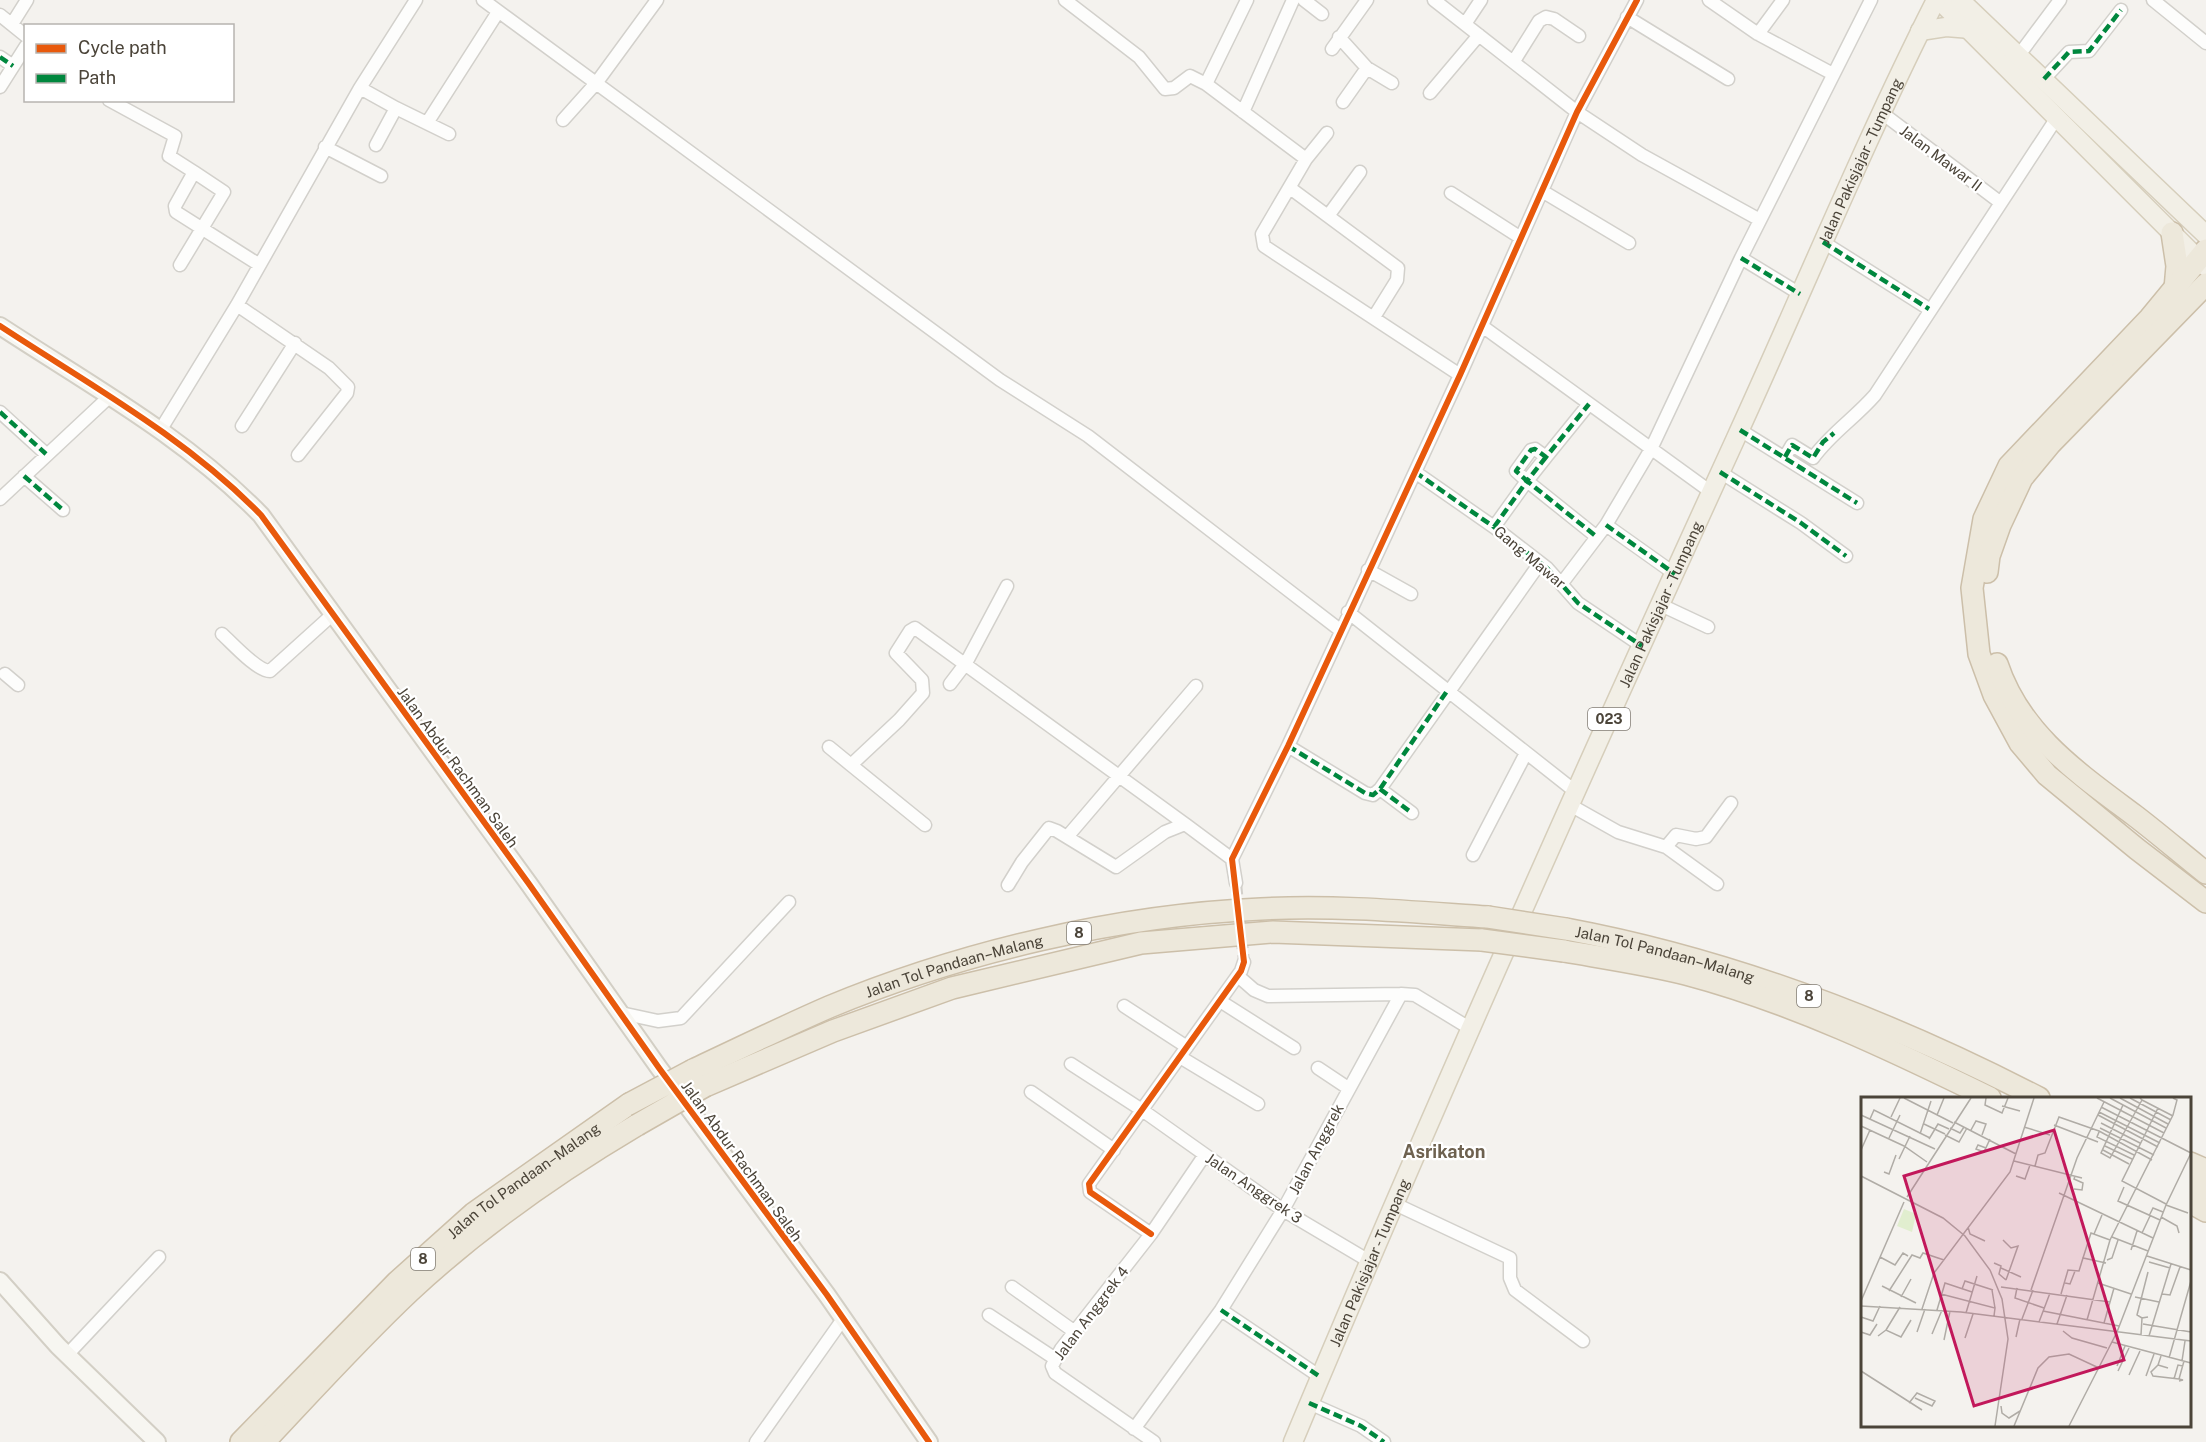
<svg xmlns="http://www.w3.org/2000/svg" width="2206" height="1442" font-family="'Public Sans',sans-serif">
<rect width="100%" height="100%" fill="#f4f2ee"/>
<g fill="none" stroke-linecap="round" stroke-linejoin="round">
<path stroke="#d2cfca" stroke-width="12" stroke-dasharray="12 6" stroke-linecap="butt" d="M1236,883L1244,962"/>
<g stroke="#d2d0cb" stroke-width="15">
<path id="street" d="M483,0L1000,380L1088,436L1340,630
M1065,0L1139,57L1165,89L1174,88L1190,76L1206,84
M1247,0L1206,84L1306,159L1262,234L1264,246L1460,375
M1304,0L1322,14
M1434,0L1577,112L1642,155L1760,220
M1709,0L1758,34L1833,74
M2153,0L2206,43
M0,15L26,36
M1627,17L1728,79
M12,24L27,0
M1465,24L1481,0
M1758,34L1783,0
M1339,37L1367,68L1392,83
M1332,49L1367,0
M2019,55L2060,0
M0,57L13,66
M1514,61L1539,21L1546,17L1554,19L1579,36
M2044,79L2069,52L2089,51L2121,10
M0,87L26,46
M360,88L396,108
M1430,93L1479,35
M109,100L175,136L169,156L194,172L175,206L176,212L258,264
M1343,102L1367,68
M1243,112L1293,0
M1882,113L2001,203
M563,120L597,82L657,0
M427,123L498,12
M376,145L396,108L449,134
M325,147L381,176
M1306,159L1327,133
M1290,188L1398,268L1397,280L1374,317
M1542,191L1629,243
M1451,193L1521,238
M1328,216L1360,172
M1823,242L1929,309
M1741,258L1800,294
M180,265L224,192L194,172
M237,305L329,368L348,387L347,393L298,455
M1482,326L1711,492
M0,412L46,454
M242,426L295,343
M161,429L237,305L360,88L416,0
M1740,430L1857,503
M1546,457L1527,481L1597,537
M1785,457L1792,445L1813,458C1831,433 1854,419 1875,395L2056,119
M1415,472L1494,527L1547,568L1578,603L1642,646
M1720,472L1801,523L1846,556
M24,476L63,510
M0,499L109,397
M1606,525L1675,574
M1494,527L1527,481L1516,471L1531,450L1535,449L1546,457L1589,404
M1368,570L1411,594
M1562,583L1606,525L1651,449L1741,258L1871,0
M1661,605L1708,627
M1348,612L1576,792
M222,634C232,643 257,671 270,671L332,615
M5,674L18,685
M950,684L966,663L1007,586
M1288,746L1365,793L1373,795L1380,789L1540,563
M829,747L851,765L899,720L923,693L922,680L896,653L910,631L915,628L1185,824
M851,765L925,825
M1380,789L1412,813
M1570,805L1618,832L1666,847L1717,884
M1067,837L1196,686
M1666,847L1676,835L1696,839L1706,837L1731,803
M1473,855L1525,755
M1236,883L1232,859L1288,746L1460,375L1577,112L1637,0
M1008,885L1022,862L1049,828L1057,831L1116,867L1165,832L1185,824L1232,859
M1238,976L1254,990L1268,996L1401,994
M1220,1001L1294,1048
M1124,1006L1187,1047
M621,1013L658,1021L681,1018L789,902
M1180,1057L1258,1104
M1071,1064L1142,1110L1283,1210L1369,1261
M1318,1068L1348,1088
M1031,1092L1114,1150
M1395,1204L1510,1258V1278L1515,1290L1583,1341
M1151,1234L1090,1192L1089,1184L1241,971L1244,962
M1012,1287L1075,1332
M1221,1310L1319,1376
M989,1315L1054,1358
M67,1355L159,1257
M1309,1403L1361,1426L1384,1442
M1134,1429L1221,1310L1283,1210L1401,994L1415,995L1471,1029
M756,1442L843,1319
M1154,1442L1055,1373L1052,1366L1061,1349L1151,1234L1204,1156"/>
</g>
<g stroke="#d3cfc5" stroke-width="20">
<path id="secondary" d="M0,326C90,385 185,437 261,515L529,884L659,1068L827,1295L929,1442
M0,1281L58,1346L157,1442"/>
</g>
<g stroke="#d6cebb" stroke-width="21">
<g id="primary">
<path d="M1939,0L2206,267"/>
<path d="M1960,0L2206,235"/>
<path d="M1920,31L1946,27L1971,29"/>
<path id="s1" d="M1293,1442C1434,1105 1583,772 1735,440C1802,294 1863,144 1936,0"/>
</g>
</g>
<g stroke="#ccbfa9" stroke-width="24">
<g id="highway">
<path d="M2172,233L2177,266L2175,289"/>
<path d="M2206,250L2150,318L2009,466L1984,519L1972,588L1979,654L1994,695L2020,743L2047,775L2137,849L2206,902"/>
<path d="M1987,572L1989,556L2000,525L2022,478L2050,444L2206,284"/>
<path d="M1997,664C2020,734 2078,773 2134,815C2159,834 2182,854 2206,873"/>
<path id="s2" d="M1566,929C1732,960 1890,1021 2039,1098"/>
<path d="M1564,951C1604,958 1646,964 1686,974C1792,1002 1892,1050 1990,1098"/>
<path id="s3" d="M693,1070C738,1049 783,1027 829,1007C962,952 1118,915 1261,909C1337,905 1413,912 1488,917"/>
<path d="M705,1086L833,1031L952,988L1141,943L1273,932L1482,940"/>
<path d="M2190,1163L2206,1170"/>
<path d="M2190,1181L2206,1189"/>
<path d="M2190,1202L2206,1211"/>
<path id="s4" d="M241,1442L397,1282L474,1213L629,1104"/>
<path d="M264,1442C312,1391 359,1339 410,1291C479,1227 556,1173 637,1125"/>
</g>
</g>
<use href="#street" stroke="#fdfdfc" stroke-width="12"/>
<use href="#secondary" stroke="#f7f6f1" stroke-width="16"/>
<use href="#primary" stroke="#f2efe6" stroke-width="18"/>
<use href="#highway" stroke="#ede8db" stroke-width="21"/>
<g stroke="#ccbfa9" stroke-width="24" stroke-linecap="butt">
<path id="highway-bridge" d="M1488,917L1566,929
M1482,940L1564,951
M629,1104L693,1070
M637,1125L705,1086"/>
</g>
<use href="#highway-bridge" stroke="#ede8db" stroke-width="21"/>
<path stroke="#00873e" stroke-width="4.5" stroke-dasharray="9 4.5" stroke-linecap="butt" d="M0,57L13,66
M2044,79L2069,52L2089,51L2121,10
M1823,242L1929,309
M1741,258L1800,294
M0,412L46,454
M1740,430L1857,503
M1546,457L1527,481L1597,537
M1785,457L1792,445L1813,458L1823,442L1834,433
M1415,472L1494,527L1547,568L1578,603L1642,646
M1720,472L1801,523L1846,556
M24,476L63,510
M1606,525L1675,574
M1494,527L1527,481L1516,471L1531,450L1535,449L1546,457L1589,404
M1288,746L1365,793L1373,795L1380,789L1447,691
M1380,789L1412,813
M1221,1310L1319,1376
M1309,1403L1361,1426L1384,1442"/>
<g stroke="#fff" stroke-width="10">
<path id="cycleway" d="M0,326C90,385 185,437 261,515L529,884L659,1068L827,1295L929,1442
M1151,1234L1090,1192L1089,1184L1241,971L1244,962L1232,859L1288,746L1460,375L1577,112L1637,0"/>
</g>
<use href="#cycleway" stroke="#e8590c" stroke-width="6"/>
</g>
<g text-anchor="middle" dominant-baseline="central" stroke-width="4.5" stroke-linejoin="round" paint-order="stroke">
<g fill="#fff" stroke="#817c74" stroke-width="1.5">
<rect x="1588" y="708" width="42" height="22" rx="4.5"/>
<rect x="1067" y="922" width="24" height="22" rx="4.5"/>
<rect x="1797" y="985" width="24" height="22" rx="4.5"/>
<rect x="411" y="1248" width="24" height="22" rx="4.5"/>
</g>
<g font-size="14" font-weight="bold" fill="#4b4439">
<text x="1609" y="719">023</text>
<text x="1079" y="933">8</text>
<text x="1809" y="996">8</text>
<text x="423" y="1259">8</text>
</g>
<g font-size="15" fill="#4b4439" stroke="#fff">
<text transform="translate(1941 158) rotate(37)">Jalan Mawar II</text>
<text stroke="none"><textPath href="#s1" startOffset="1401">Jalan Pakisjajar - Tumpang</textPath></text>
<text transform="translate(1530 557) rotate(40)">Gang Mawar</text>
<text stroke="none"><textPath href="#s1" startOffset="915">Jalan Pakisjajar - Tumpang</textPath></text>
<text transform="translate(458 767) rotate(54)">Jalan Abdur Rachman Saleh</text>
<text stroke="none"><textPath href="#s2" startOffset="102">Jalan Tol Pandaan–Malang</textPath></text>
<text stroke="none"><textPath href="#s3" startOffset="282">Jalan Tol Pandaan–Malang</textPath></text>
<text transform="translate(1316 1149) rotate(-62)">Jalan Anggrek</text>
<text transform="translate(742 1161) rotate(54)">Jalan Abdur Rachman Saleh</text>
<text stroke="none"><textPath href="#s4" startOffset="386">Jalan Tol Pandaan–Malang</textPath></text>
<text transform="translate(1254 1188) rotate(34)">Jalan Anggrek 3</text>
<text stroke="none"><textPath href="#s1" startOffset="195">Jalan Pakisjajar - Tumpang</textPath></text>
<text transform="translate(1091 1313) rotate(-53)">Jalan Anggrek 4</text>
</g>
<g font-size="18" font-weight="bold" fill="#6e6250" stroke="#fff">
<text x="1444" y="1151">Asrikaton</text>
</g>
</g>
<g transform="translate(1861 1097)">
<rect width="330" height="330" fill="#f4f2ee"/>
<path d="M43,112L55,117L51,135L36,129Z" fill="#e1eecf"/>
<path fill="none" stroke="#b0aca6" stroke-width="1.5" d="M43,1L92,26M125,1L124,8L141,16L147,1M236,1L303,36M249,1L305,31M259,1L307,27M269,1L310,23M281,3L312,19M262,8L240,56L249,61L281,3L279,1M141,9L159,14M240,10L330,56M297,11L261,84L305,107M238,15L299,46M0,18L74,52M76,18L83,1M237,18L297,50M30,20L39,1M9,22L13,13L69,41M93,25L155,57M240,26L279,46M63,27L84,37M193,28L237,45M0,29L43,49L66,65M163,30L189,38M89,31L99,36L103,30M239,31L293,58M110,33L115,24L125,27L121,38M238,35L236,40L273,58M59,37L70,4M84,38L98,45L106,31M28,41L39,18M68,42L77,27L88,32M244,49L271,62M125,51L117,48L115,52L123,55L129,42M0,53L9,33M242,53L268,67M38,62L49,39M153,64L221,81M174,69L177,58L184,56L198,20L238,34L291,63M23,75L28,77L35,58M0,79L82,121L104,139L129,173L141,202L147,242L134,329M155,79L164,82L169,68M263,90L257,104L299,123M213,92L221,93L222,86L213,82L214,79M198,96L292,141M46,100L110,1M305,108L327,116M288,119L292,111L302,115M300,120L316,129L318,136M107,130L109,137L124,144M281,136L289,119M233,137L241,118M251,140L287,154M142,143L150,151L157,149L145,183M270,153L276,134M286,159L330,173M19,160L34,168L42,156L47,159M222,161L230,136L249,143M246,163L251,161L257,143M288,165L309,171M133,166L140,169L138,177L145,183M140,171L160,180M204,186L209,187L214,174M237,186L270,197M21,189L55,206M140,190L249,205M156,191L154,201L183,211M101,192L104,184L132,193M131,193L134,211M170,193L216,61L243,5M28,194L51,158L59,161L62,156L83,163M80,197L134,211L133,219M200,197L207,173L218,174L222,161L245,166M301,197L309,198L319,170M40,200L50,182M274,200L298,205M0,204L43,105M0,209L100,215L330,244M61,212L73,176L149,75L173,1M76,213L84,186L111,195M182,214L258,229M105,216L116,179M0,220L12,224L19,209M281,221L276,218L287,175M161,222L172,193M226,223L249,143L312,18L316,3L312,1M178,225L189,196M243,226L253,191M196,227L206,198M282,227L330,235M25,233L39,210M202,234L211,241L246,251M0,235L9,238L16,227M56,235L64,212M256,235L305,108L330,56M71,237L81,213M280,238L281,221L287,220M17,239L25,233L40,240L50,223M288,239L310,167M155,240L159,222M104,241L112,217M83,243L89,214M251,245L330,266M300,259L297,268L307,271M308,261L330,184M321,264L324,244M297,268L290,275L292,279L318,282M256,269L264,249M0,274L61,313M257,274L268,251M268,278L279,254M285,279L293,257M313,282L317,268L322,269M318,284L322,283L318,282L323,264M48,306L56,296L74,304L71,309L54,301M140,309L141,316L148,321L159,314M153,329L177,271L188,260L208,257L238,271M208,329L256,235"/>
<path fill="#c2185b" fill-opacity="0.15" stroke="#c2185b" stroke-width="3" d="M193,33L263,263L113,309L43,79Z"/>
<rect width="330" height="330" fill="none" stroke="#4b4439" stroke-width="3"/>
</g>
<rect x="24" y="24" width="210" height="78" fill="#ffffff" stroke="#b7b4b0" stroke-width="1.5"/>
<rect x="36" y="44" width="30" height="9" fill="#e8590c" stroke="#b7b4b0" stroke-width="1.5"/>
<text x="78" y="54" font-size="18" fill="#4b4439">Cycle path</text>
<rect x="36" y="74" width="30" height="9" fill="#00873e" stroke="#b7b4b0" stroke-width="1.5"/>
<text x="78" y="84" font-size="18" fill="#4b4439">Path</text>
</svg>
